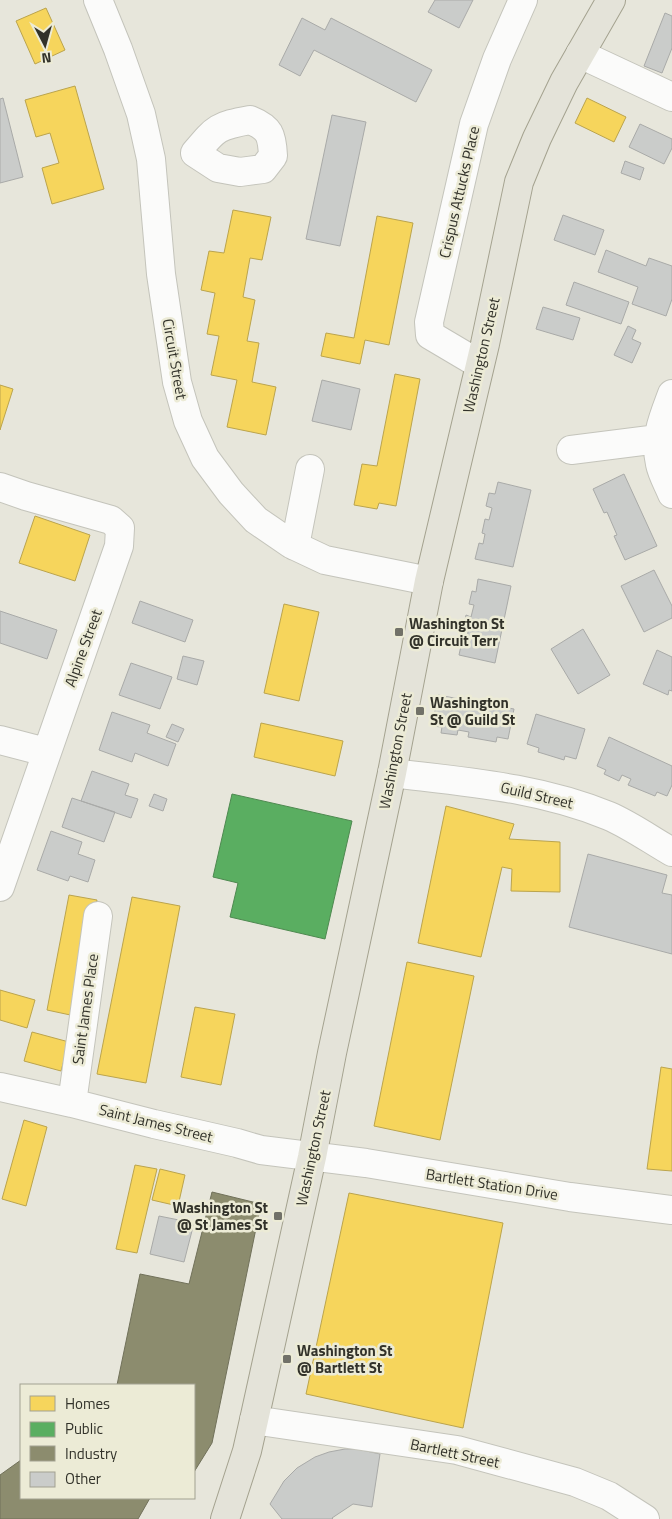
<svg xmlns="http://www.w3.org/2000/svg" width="672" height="1519" font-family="'Titillium Web',sans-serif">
<rect width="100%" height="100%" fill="#e7e6db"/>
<path fill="#f6d55c" stroke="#bba44d" d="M46,8L65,50L35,64L16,21Z
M75,86L104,189L52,204L42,168L59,163L50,133L36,137L25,100Z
M587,98L626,117L614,142L575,123Z
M233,210L271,217L262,260L250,258L243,297L255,300L247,341L259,343L252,382L276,387L266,435L227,427L237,380L211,375L219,336L207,334L215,293L201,290L209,251L224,253Z
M377,216L413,223L389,345L365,340L360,364L321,356L326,333L354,338Z
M395,374L420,379L396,506L379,503L377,509L354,505L362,464L377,466Z
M0,385L13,389L0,430Z
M35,516L90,535L75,581L19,563Z
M284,604L319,612L299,701L264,693Z
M261,723L343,741L335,776L254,757Z
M446,806L514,824L509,839L560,842V892L511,891L512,869L502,867L481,957L418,943Z
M69,895L97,900L75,1016L47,1010Z
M132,897L180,906L146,1083L97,1074Z
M407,962L474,976L440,1140L374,1126Z
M0,990L35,1000L27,1028L0,1020Z
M195,1007L235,1014L221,1085L181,1077Z
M32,1032L69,1042L61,1071L24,1061Z
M661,1067L672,1069V1171L647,1169Z
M24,1120L47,1127L26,1206L2,1199Z
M135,1165L157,1169L137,1253L116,1249Z
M160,1169L185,1175L178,1206L152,1200Z
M349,1193L503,1223L463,1428L306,1394Z"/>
<path fill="#5aae61" stroke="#4e8950" d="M232,794L352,821L325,939L230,917L238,883L213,877Z"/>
<path fill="#8c8c6e" stroke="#71715a" d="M212,1192L261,1204L212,1443L194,1472V1385H117L140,1274L189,1284Z
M21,1460V1498H150L138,1519H0V1475Z"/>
<path fill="#caccca" stroke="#a9aaa8" d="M435,0H473L459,28L428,12Z
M665,13L672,16V48L662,73L644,66Z
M302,18L325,30L331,18L432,70L416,102L314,50L300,76L279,65Z
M3,98L23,177L0,183V99Z
M332,115L366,122L340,246L306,239Z
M640,124L672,139V148L664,164L629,147Z
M625,161L644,168L640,180L621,173Z
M563,215L604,230L595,255L554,240Z
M606,250L646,266L649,258L672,266V299L666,316L632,304L638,287L598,272Z
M574,282L629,302L621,324L566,305Z
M543,307L580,318L573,340L536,329Z
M628,326L636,330L632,339L641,343L632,363L614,355Z
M322,380L360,389L351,430L312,421Z
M624,474L657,546L625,560L614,536L617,535L607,512L604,513L593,489Z
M498,482L531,490L513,567L475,559L479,543L483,544L485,534L482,533L485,519L489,520L492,508L486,506L489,493L495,494Z
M654,570L672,606V618L644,632L621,586Z
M478,579L511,586L495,663L459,655L462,641L466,642L468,632L463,630L466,615L471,617L474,605L469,604L472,591L476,592Z
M140,601L193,620L185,642L132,623Z
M0,611L57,630L47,659L0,643Z
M583,629L610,675L578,694L551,649Z
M657,650L672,657V691L669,690L668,695L643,684Z
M183,656L204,661L197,685L177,679Z
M131,663L172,677L160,709L119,695Z
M438,695L514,709L508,739L497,737L496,742L468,737L469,732L458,730L457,735L441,733L442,727L432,726Z
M112,712L150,725L147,733L176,744L168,766L135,753L132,762L99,750Z
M536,714L585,729L576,759L565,756L564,760L538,752L539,748L527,744Z
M172,724L184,729L178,742L166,737Z
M609,737L672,766V785L667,796L657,792L655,796L628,785L631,779L622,775L619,781L604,774L606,770L597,766Z
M92,771L129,784L125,795L138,799L131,818L81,801Z
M154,794L167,799L163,811L149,806Z
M72,798L115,812L104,842L62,827Z
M51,831L82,842L78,854L95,860L88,882L70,876L68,881L37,870Z
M588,854L667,875L662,893L672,895V954L569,927Z
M159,1216L194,1223L184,1262L150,1254Z
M345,1449H357L380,1454L372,1507L353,1504L332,1518L333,1519H282L270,1504L284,1481L297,1468L315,1457L329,1452Z"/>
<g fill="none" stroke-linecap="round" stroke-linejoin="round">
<g stroke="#c4c4bb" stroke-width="30">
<path id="minor" d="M98,0L118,49L141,114L151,159L161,274L177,382L188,421L205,458L231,493L256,520L291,544L325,560L429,581
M580,54L672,97
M250,120C270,128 272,135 273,156L263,169L240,172L218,168L195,153C216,128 217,126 250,120Z
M479,364L430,335L429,322L474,124L497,59L523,0
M672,394C663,418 654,438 660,464C662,474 668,484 672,494
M571,450L658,439
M0,487L26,496L111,520L120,528L119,546L0,887
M295,546L310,469
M0,740L46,752
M392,773C466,782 538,787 609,816C630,825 651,840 672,852
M0,1087L72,1103L154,1124L237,1143L261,1150L366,1163L570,1197L672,1210
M72,1103L98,916
M254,1420L457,1450L575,1482L609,1496L645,1519"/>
</g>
<g stroke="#a4a28f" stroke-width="30">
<path id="major" d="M225,1519L247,1451L254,1420L312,1157L332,1053L392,773L429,581L485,344L519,182L537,138L564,82L611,0"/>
</g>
<use href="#minor" stroke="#fbfbfa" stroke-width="28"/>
<use href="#major" stroke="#e4e3d9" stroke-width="28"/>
</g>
<g fill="#717168" stroke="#ecebd6" stroke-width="2">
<rect x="394" y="627" width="10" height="10" rx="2.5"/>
<rect x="415" y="706" width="10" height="10" rx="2.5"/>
<rect x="273" y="1211" width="10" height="10" rx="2.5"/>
<rect x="282" y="1354" width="10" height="10" rx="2.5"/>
</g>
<g text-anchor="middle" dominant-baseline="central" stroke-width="5" stroke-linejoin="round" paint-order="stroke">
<g font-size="15" fill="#32322a" stroke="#ecebd6">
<text transform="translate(459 192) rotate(-77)">Crispus Attucks Place</text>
<text transform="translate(481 355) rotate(-77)">Washington Street</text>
<text transform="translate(175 359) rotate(80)">Circuit Street</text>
<text transform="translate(83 648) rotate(-70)">Alpine Street</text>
<text transform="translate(395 751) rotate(-79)">Washington Street</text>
<text transform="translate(537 795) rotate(13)">Guild Street</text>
<text transform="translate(85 1009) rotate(-82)">Saint James Place</text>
<text transform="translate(156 1123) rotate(14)">Saint James Street</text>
<text transform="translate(313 1148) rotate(-78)">Washington Street</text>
<text transform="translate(492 1184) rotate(9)">Bartlett Station Drive</text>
<text transform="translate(455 1453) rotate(12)">Bartlett Street</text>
</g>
<g font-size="15" font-weight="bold" fill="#32322a" stroke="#ecebd6" text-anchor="start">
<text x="409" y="623">Washington St<tspan x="409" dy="17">@ Circuit Terr</tspan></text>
<text x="430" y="702">Washington<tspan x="430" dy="17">St @ Guild St</tspan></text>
<text x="268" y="1207" text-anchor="end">Washington St<tspan x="268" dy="17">@ St James St</tspan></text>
<text x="297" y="1350">Washington St<tspan x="297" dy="17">@ Bartlett St</tspan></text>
</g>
</g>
<rect x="20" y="1384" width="175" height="115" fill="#ecebd6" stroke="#a2a191"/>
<rect x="30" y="1396" width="25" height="15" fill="#f6d55c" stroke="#a2a191"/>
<text x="65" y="1409" font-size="15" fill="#32322a">Homes</text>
<rect x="30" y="1422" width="25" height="15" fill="#5aae61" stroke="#a2a191"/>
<text x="65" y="1434" font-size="15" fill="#32322a">Public</text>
<rect x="30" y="1446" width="25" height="15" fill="#8c8c6e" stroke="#a2a191"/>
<text x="65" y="1459" font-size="15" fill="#32322a">Industry</text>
<rect x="30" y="1472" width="25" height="15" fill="#caccca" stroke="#a2a191"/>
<text x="65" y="1484" font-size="15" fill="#32322a">Other</text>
<g transform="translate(45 45) rotate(174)" stroke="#ecebd6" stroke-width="4" paint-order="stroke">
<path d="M0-4L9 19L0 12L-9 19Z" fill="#32322a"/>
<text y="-8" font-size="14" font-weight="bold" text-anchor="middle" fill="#32322a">N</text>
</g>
</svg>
